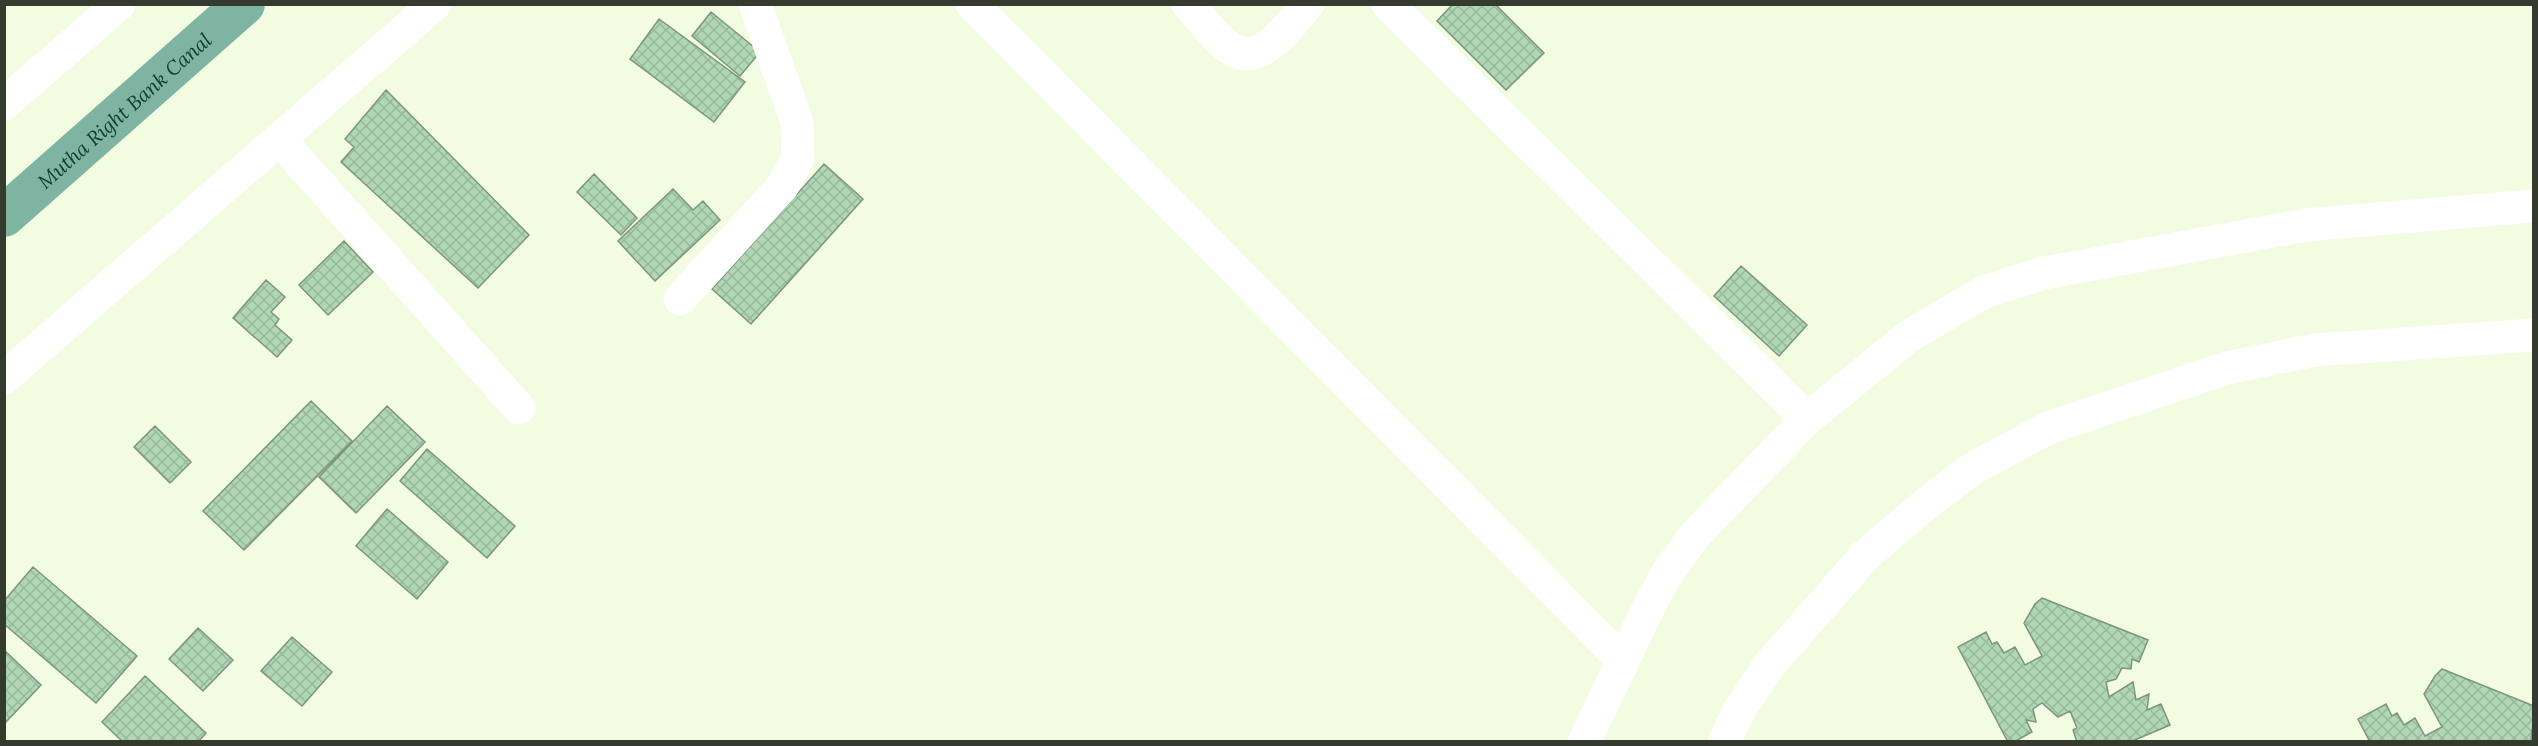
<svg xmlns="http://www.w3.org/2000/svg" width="2538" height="746" font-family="Lora,serif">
<defs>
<pattern id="building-cross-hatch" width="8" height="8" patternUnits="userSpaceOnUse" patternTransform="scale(1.5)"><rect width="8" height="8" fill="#afd7b4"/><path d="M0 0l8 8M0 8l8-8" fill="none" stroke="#97b99b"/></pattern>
</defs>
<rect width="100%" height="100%" fill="#f1fce1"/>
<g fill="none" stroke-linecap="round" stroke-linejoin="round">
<path stroke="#7eb4a1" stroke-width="42" id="s1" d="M4,216L244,4"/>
</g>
<path fill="url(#building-cross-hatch)" stroke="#7e9481" stroke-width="1.5" d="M1495,4L1544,53L1506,90L1437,21L1453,4Z
M711,12L760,52L740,76L692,36Z
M659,19L745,82L714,122L630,59Z
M386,90L529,235L478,288L341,162L354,147L345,139Z
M824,164L863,199L751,324L712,289Z
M594,174L637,218L621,235L577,192Z
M673,189L693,210L703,201L720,220L655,281L618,241Z
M344,241L373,272L328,315L299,285Z
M1741,266L1807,325L1779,356L1714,296Z
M266,280L285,297L271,312L279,319L275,325L292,340L277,357L233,318Z
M311,401L352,441L244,550L203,511Z
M387,406L425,442L356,513L319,477Z
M155,426L191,462L170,483L134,447Z
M427,449L515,526L487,558L400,481Z
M387,509L448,562L417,599L356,546Z
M33,567L137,656L96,703L4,624V601Z
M2042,598L2148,640L2139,662L2132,659L2131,669L2122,668L2116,679L2106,682L2109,697L2133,682L2136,700L2149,694L2147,710L2161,704L2170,725L2130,742H2077L2073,730L2077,728L2070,711L2058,717L2042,703L2033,709L2036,722L2026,720L2032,732L2014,742H2008L1958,647L1986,632L1992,644L1997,642L2004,653L2015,647L2025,665L2042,656L2024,623L2035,604Z
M198,628L233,660L203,691L169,659Z
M292,637L332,672L302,706L261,671Z
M4,650L41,685L4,724Z
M2442,669L2534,706V731L2532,730L2531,741L2370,742L2358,719L2386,704L2392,716L2397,713L2404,725L2415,718L2425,736L2442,727L2424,694L2435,676Z
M145,676L206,733L198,742H123L102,722Z"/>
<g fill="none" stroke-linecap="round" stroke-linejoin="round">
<path stroke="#fff" stroke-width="33" d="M972,4L1623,661
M1188,4C1200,17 1216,39 1230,48C1261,69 1290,24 1308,4
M1388,4L1807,419
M4,104L119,4
M279,139L519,408
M680,299L782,187L798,158L797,122L755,4
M4,378L435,4
M1584,742L1647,611L1666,575L1695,535L1807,419L1909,336L1984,292L2044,273L2306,225L2534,206
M1724,742L1740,709L1770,664L1866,555L1916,512L1970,470L2048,428L2227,368L2315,350L2534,335"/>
</g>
<g text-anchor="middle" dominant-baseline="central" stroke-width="5" stroke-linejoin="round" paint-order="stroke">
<g font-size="20" font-style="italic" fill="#0d3d30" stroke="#f1fce1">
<text stroke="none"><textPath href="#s1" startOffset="160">Mutha Right Bank Canal</textPath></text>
</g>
</g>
<rect width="2538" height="746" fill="none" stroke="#353a2f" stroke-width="12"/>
</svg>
